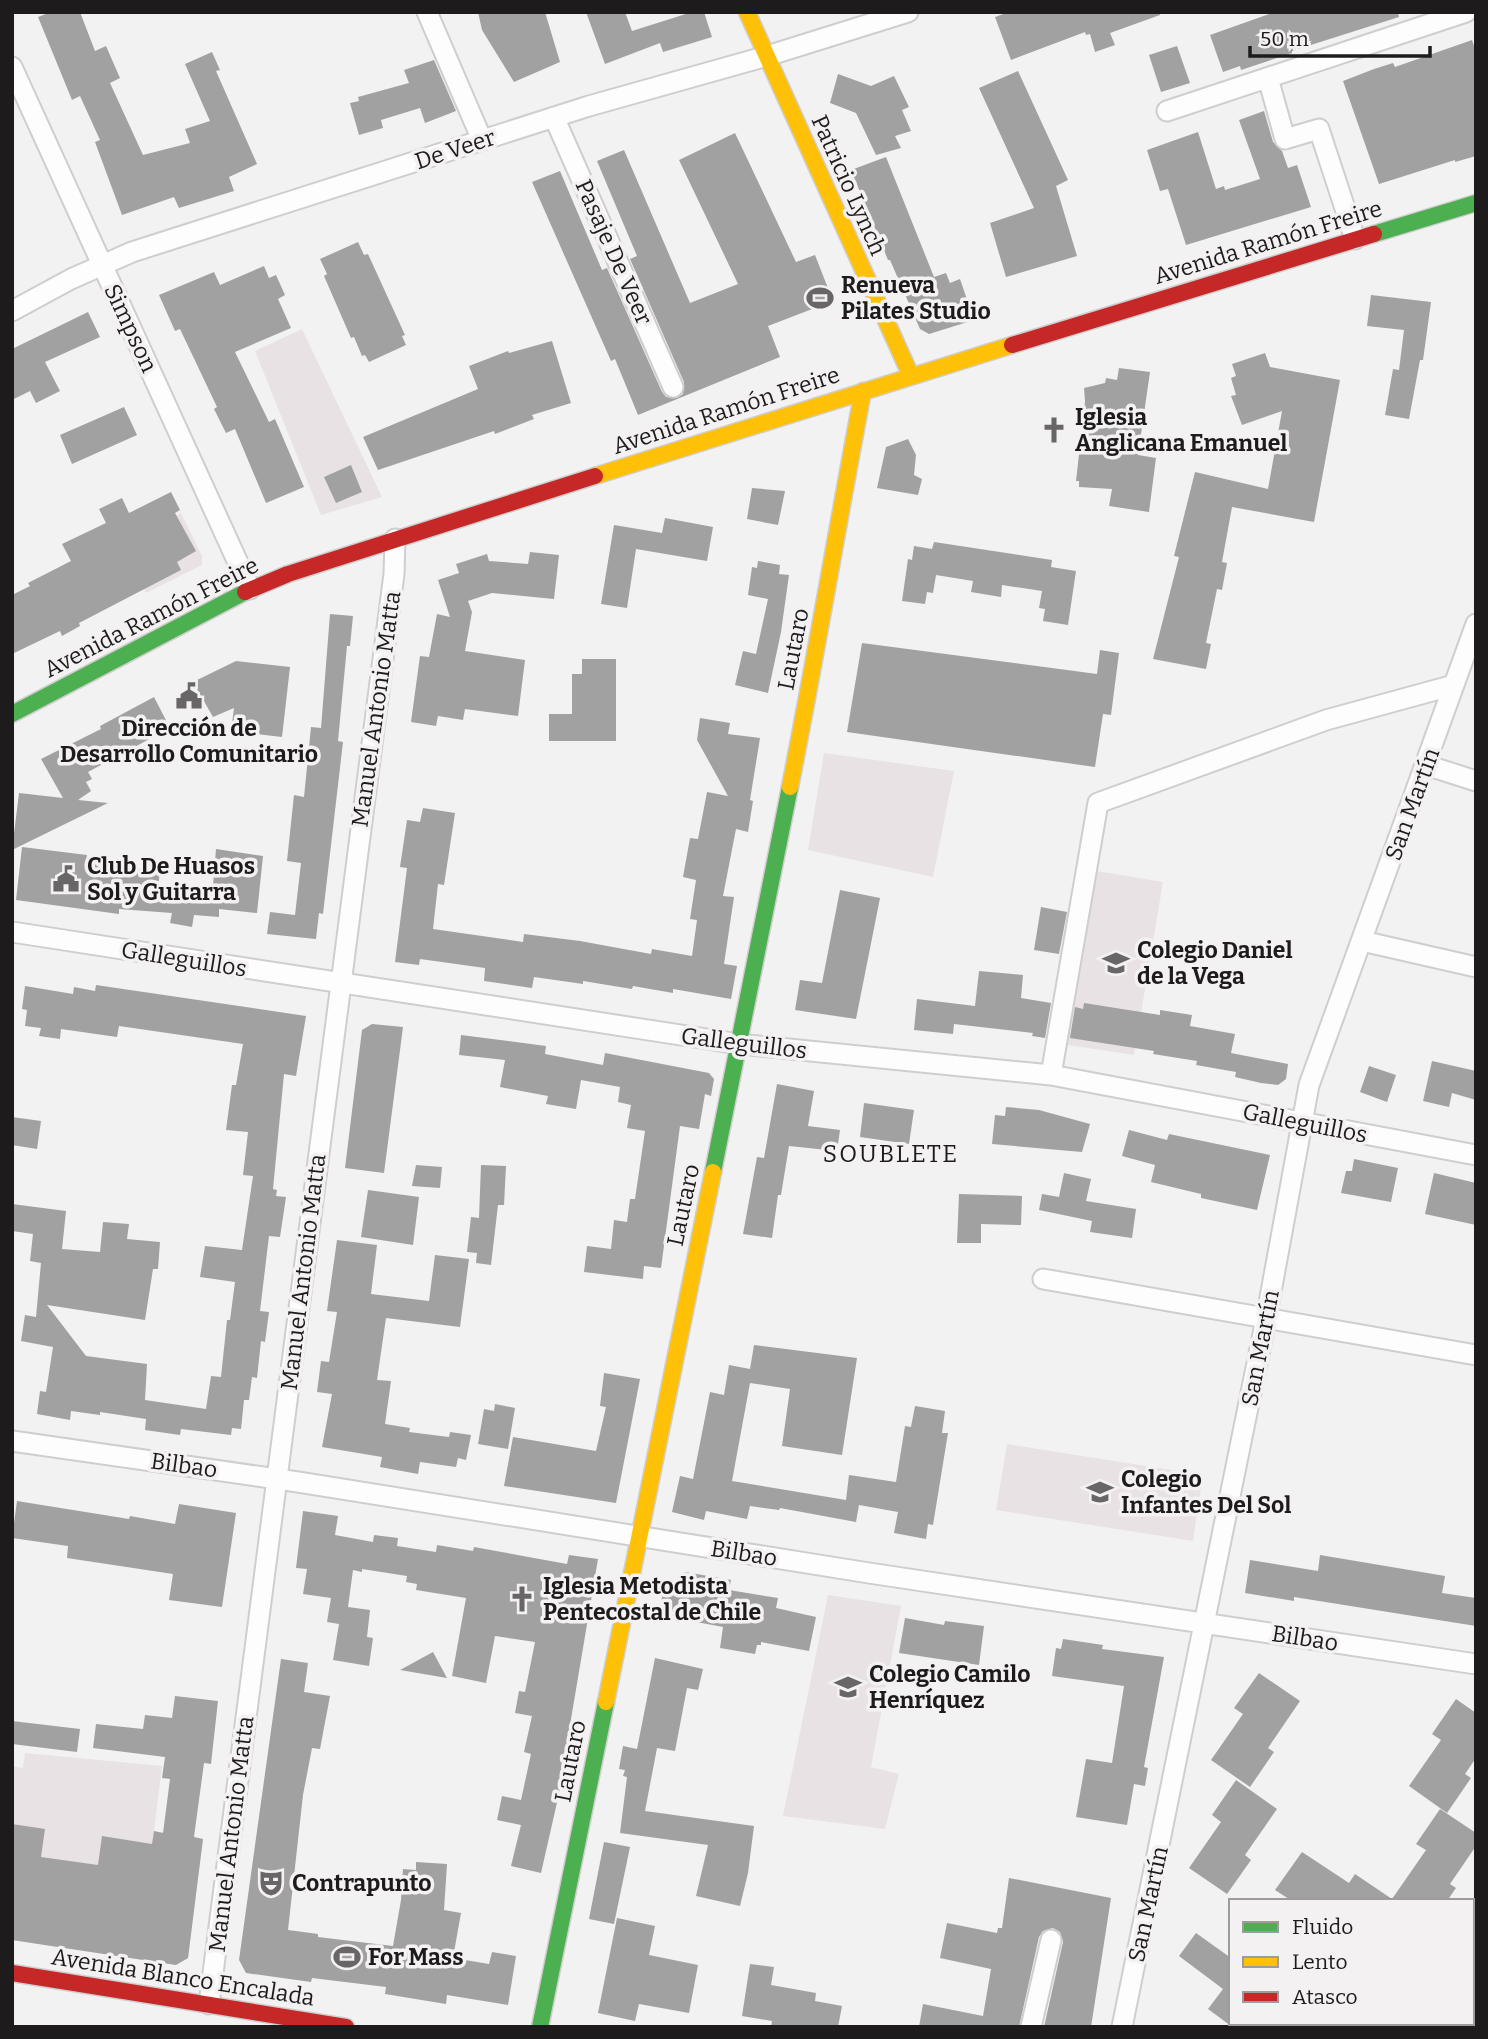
<svg xmlns="http://www.w3.org/2000/svg" width="1488" height="2039" font-family="Bitter,serif">
<rect width="100%" height="100%" fill="#f3f2f2"/>
<path fill="#e8e2e4" d="M302,329L382,497L321,515L255,351Z
M181,513L202,556V565L146,593L122,542Z
M824,753L954,771L933,877L808,850Z
M1097,871L1163,882L1134,1055L1068,1045Z
M1007,1444L1203,1475L1193,1541L996,1510Z
M828,1595L901,1606L871,1767L899,1774L885,1829L783,1816Z
M25,1753L162,1766L154,1831L203,1839L188,1958L176,1965L12,1940V1766L23,1768Z"/>
<path fill="#a1a1a1" d="M51,12H80L95,51L106,46L120,78L110,83L143,155L190,143L185,129L210,121L185,64L212,52L220,70L216,71L257,164L229,177L234,191L179,208L174,197L122,215L95,142L100,140L80,96L72,100L38,17Z
M478,12H545L560,62L514,82L482,30Z
M586,12H625L632,31L692,12H704L712,37L663,52L660,43L605,64Z
M1009,12H1159L1160,15L1110,33L1115,45L1095,52L1090,34L1086,35L1085,32L1011,60L995,17Z
M1275,12H1398L1399,17L1292,51V53L1241,70L1240,66L1223,72L1210,35Z
M1472,40L1476,52V156L1455,162V160L1379,184L1343,81L1374,69L1393,63L1395,67Z
M1177,46L1190,83L1161,92L1149,55Z
M434,60L456,111L425,123L420,108L381,120L383,128L359,135L350,103L359,101L358,97L409,83L404,70Z
M1018,71L1068,180L1056,186L1077,256L1006,277L990,223L1034,208L979,88Z
M838,74L871,86L894,76L909,107L902,110L911,131L895,136L901,148L876,155L856,113L830,103Z
M1264,111L1273,142L1282,151L1288,168L1297,165L1311,207L1186,245L1168,189L1160,191L1147,150L1198,132L1216,189L1224,186L1225,190L1260,179L1239,120Z
M735,133L796,262L815,255L833,301L768,326L780,357L638,415L615,359L611,361L532,182L560,171L602,270L607,268L662,392L666,397L677,398L683,394L684,382L630,259L637,256L597,161L624,150L690,303L738,284L679,160Z
M886,157L934,277L946,273L950,283L960,279L974,320L929,334L920,329L890,260H888L851,170Z
M358,242L364,255L368,254L405,335L402,336L406,345L369,362L365,355L362,356L354,337L351,338L324,276L327,274L320,259Z
M264,266L269,278L276,275L285,295L278,299L291,328L235,352L269,422L275,419L304,487L266,503L235,429L226,433L214,409L217,407L180,329L175,331L159,295L214,272L220,285Z
M1371,295L1431,302L1423,360H1420L1409,419L1385,415L1393,369L1399,370L1404,330L1367,326Z
M88,312L100,337L45,362L60,391L36,403L30,391L12,400V349Z
M552,341L571,403L532,415L534,419L495,434L494,431L378,470L363,437L478,389L469,366L508,351L509,353Z
M1265,353L1270,367L1340,380L1314,522L1232,507L1222,562L1227,563L1222,590L1217,589L1206,643L1211,644L1206,669L1153,659L1179,557L1174,556L1195,472L1268,489L1282,411L1242,425L1231,396L1236,395L1231,378L1236,376L1232,364Z
M1119,368L1150,372L1138,455L1156,458L1149,512L1109,506L1112,489L1079,487V481H1076L1085,401L1084,388L1105,383L1106,378L1117,380Z
M124,407L137,435L72,464L60,435Z
M908,439L916,455L914,475L922,479L918,495L877,488L886,447Z
M351,465L362,492L336,503L324,477Z
M752,488L785,491L778,525L747,519Z
M171,492L180,510L175,513L196,551L177,562L181,570L79,623L80,626L62,636L60,631L12,654V595L30,586L28,583L71,561L62,544L106,523L99,509L122,498L129,513Z
M665,518L713,527L707,561L636,549L627,608L601,604L614,525L662,533Z
M934,542L1052,560L1051,567L1076,571L1068,625L1043,621L1045,609L1039,608L1042,591L1002,585L1001,597L971,592L973,581L936,575L933,593L927,592L925,604L902,601L908,559L912,560L914,546L932,549Z
M530,552L559,555L554,599L492,593L468,601L472,612L465,651L525,660L518,716L465,709L463,720L438,716L436,726L411,722L420,656L429,657L437,614L450,617L438,580L459,573L456,564L487,554L489,561L528,564Z
M758,561L780,565L779,574L789,575L781,632L768,693L735,685L743,651L756,654L768,599L748,595L752,567L757,568Z
M330,614L353,616L350,646H347L338,741L343,742L323,914L319,913L316,939L267,934L270,912L295,915L301,863L287,861L294,795L304,797L311,727L321,728Z
M862,643L1097,674L1100,650L1119,653L1111,715L1103,714L1095,767L847,732Z
M582,659H616V741H549V714H572V674H582Z
M236,661L290,667L282,737L231,731L234,708L213,717L193,682Z
M154,697L170,728L88,772L92,779L86,782L91,791L78,800L108,803L12,850L19,793L63,798L41,759L101,729L100,726Z
M700,718L730,723L728,734L760,738L750,800L753,801L748,832L736,829L723,896L734,897L724,964L737,966L731,999L673,989V993L633,986L632,989L583,981V984L534,977L532,988L484,981L485,968L420,959L419,965L395,962L407,868L400,867L407,820L420,822L423,808L455,813L444,885L438,884L433,929L523,942L524,934L580,941L651,954L652,949L692,956L697,920L690,919L696,880L683,877L690,838L698,839L707,792L728,796L697,740Z
M22,847L87,855L86,860L126,866V868L160,871L158,888L202,896L203,884L213,885L216,849L263,856L257,913L219,909V917L194,915L192,927L170,923L172,913L119,909V914L16,900Z
M840,890L880,898L856,1019L795,1010L800,980L822,983Z
M1041,907L1067,912L1059,954L1034,950Z
M979,971L1023,975L1021,998L1051,1003L1045,1038L1032,1036L1033,1033L954,1024L953,1034L914,1030L917,999L975,1006Z
M96,985L306,1016L296,1076L284,1074L273,1189L277,1190L276,1196L286,1197L280,1237L269,1236L260,1311L269,1312L265,1342L261,1341L257,1378L252,1377L249,1400H244L241,1429L232,1428L231,1435L181,1429L180,1435L145,1430L146,1419L100,1412V1415L71,1411L70,1420L37,1414L40,1391L46,1392L53,1347L21,1341L25,1315L36,1317L41,1263L30,1261L33,1234L12,1231V1204L66,1211L62,1249L100,1252L103,1222L129,1224L127,1239L160,1242L158,1269H153L145,1320L47,1305L86,1356L147,1364L145,1400L206,1409L211,1376L221,1377L227,1320H230L235,1282L200,1277L205,1246L242,1250L253,1176L243,1175L248,1132L226,1130L232,1085H236L243,1044L119,1026L117,1037L61,1029L60,1039L39,1036L41,1028L25,1026L27,1010L22,1009L25,986L73,994L74,987L95,991Z
M1084,1003L1160,1015V1010L1192,1015L1190,1026L1235,1034L1231,1053L1288,1064L1286,1079L1278,1085L1261,1083L1235,1077L1236,1072L1196,1065L1197,1061L1153,1054L1154,1051L1070,1038L1075,1007L1083,1009Z
M372,1024L403,1027L384,1173L345,1168L362,1030Z
M461,1035L546,1046L545,1054L603,1065L605,1053L709,1073L714,1079L711,1096L705,1094L699,1129L680,1126L661,1268L644,1266L643,1279L584,1272L587,1246L611,1249L614,1220L627,1222L630,1199H635L645,1131L627,1128L631,1105L618,1102L620,1087L581,1080L576,1109L546,1104L548,1096L500,1087L505,1060L459,1055Z
M1432,1061L1476,1071V1100L1452,1093L1449,1107L1423,1101Z
M1369,1066L1396,1075L1387,1102L1360,1092Z
M777,1084L814,1091L808,1126L840,1130L837,1151L789,1146L781,1195H778L772,1238L743,1234L757,1157L764,1158Z
M864,1103L914,1110L909,1144L860,1137Z
M1006,1107L1039,1110L1090,1124L1082,1152L992,1144L995,1115L1005,1116Z
M12,1117L41,1121L37,1149L12,1145Z
M1129,1130L1167,1140L1169,1134L1270,1155L1257,1210L1201,1198V1194L1151,1182L1155,1165L1122,1156Z
M1354,1159L1398,1168L1391,1202L1341,1193L1346,1171H1352Z
M416,1165L442,1167L440,1188L412,1186Z
M481,1165L506,1166L504,1205H498L491,1265L476,1263L477,1253L467,1252L471,1217L479,1218Z
M1064,1173L1091,1179L1086,1201L1136,1209L1132,1238L1090,1232L1092,1221L1039,1210L1042,1194L1059,1197Z
M1434,1173L1476,1183V1225L1425,1214Z
M368,1190L419,1197L413,1245L361,1237Z
M959,1194L1022,1196L1021,1225L981,1224V1243H957Z
M337,1240L377,1245L371,1294L429,1301L435,1255L469,1259L460,1327L386,1318L377,1380L391,1381L385,1424L410,1428L409,1432L449,1437L450,1432L471,1435L466,1460L458,1458L456,1467L420,1462L418,1474L380,1467L382,1457L322,1447L332,1394L317,1392L321,1361L329,1362L337,1312L327,1311Z
M754,1345L857,1358L842,1455L782,1446L790,1389L750,1383L732,1481L846,1500L849,1475L896,1482L905,1426L911,1427L915,1406L945,1411L942,1433H948L933,1525L928,1524L926,1539L894,1533L898,1512L859,1505L856,1522L780,1508L779,1510L750,1506L747,1519L706,1511L704,1520L672,1512L680,1476L693,1479L710,1392L724,1395L729,1365L750,1369Z
M604,1373L640,1379L616,1503L504,1486L513,1437L596,1451L606,1407L600,1406Z
M495,1404L515,1408L508,1449L478,1444L484,1409L494,1411Z
M17,1501L129,1519L130,1516L175,1524L179,1504L236,1513L222,1607L169,1600L173,1574L67,1558L68,1546L12,1538Z
M303,1511L338,1516L335,1535L373,1542L374,1535L398,1538L397,1546L436,1552L437,1545L473,1551L474,1547L567,1564L569,1555L598,1559L569,1731L573,1732L541,1873L511,1866L521,1825L497,1820L502,1796L521,1800L531,1754L524,1752L532,1716L515,1713L519,1691L525,1692L535,1642L495,1636L486,1683L452,1676L466,1598L416,1590L417,1584L406,1582L407,1576L362,1569V1572L353,1570L348,1607L370,1610L367,1637L373,1638L369,1666L333,1660L339,1624L327,1622L331,1598L303,1594L307,1569L296,1568Z
M1320,1555L1445,1576L1442,1593L1476,1598V1626L1294,1597V1601L1245,1593L1250,1560L1318,1571Z
M685,1572L731,1580L729,1590L778,1598L776,1608L816,1617L809,1651L761,1642V1645H757L755,1654L720,1648L723,1627L659,1615L665,1579L684,1582Z
M905,1618L944,1625L945,1621L984,1626L979,1665L899,1653Z
M1063,1639L1103,1645L1102,1649L1164,1657L1144,1767L1148,1768L1145,1786L1134,1784L1127,1825L1076,1817L1086,1759L1112,1763L1124,1686L1052,1676L1056,1648L1061,1649Z
M433,1652L447,1678L400,1670Z
M655,1658L703,1669L698,1690L687,1688L675,1751L657,1748L645,1811L754,1826L748,1873L740,1906L696,1896L708,1845L620,1833L627,1777L623,1776L625,1770L619,1769L623,1746L637,1749Z
M281,1659L308,1663L304,1692L330,1696L320,1749L312,1748L303,1795L288,1930L318,1934V1937L393,1946L401,1900L403,1869L416,1870V1862L447,1864L444,1910L461,1913L453,1958L489,1964L492,1952L516,1956L508,2005L447,1995L446,2004L385,1994L386,1987L312,1978L311,1982L246,1973L239,1960Z
M1259,1673L1300,1701L1268,1748L1274,1752L1250,1787L1211,1760L1243,1714L1234,1708Z
M175,1696L218,1701L211,1764L204,1763L194,1837L203,1839L188,1958L176,1965L12,1940V1824L45,1829L41,1857L98,1865L102,1836L152,1844L154,1831L163,1833L170,1779L162,1778L165,1757L93,1748L96,1724L143,1729L145,1715L172,1718Z
M1456,1699L1476,1713V1758L1465,1774L1471,1778L1447,1813L1409,1786L1441,1740L1432,1734Z
M12,1721L80,1729L77,1752L12,1744Z
M1236,1780L1277,1809L1245,1855L1251,1860L1227,1894L1189,1868L1221,1822L1212,1815Z
M1440,1809L1476,1833V1846L1450,1884L1456,1888L1447,1901H1292L1275,1890L1302,1852L1349,1883L1355,1874L1392,1899L1426,1850L1416,1844Z
M604,1842L630,1847L614,1924L589,1919Z
M1009,1878L1111,1898L1091,2027H1044L1063,1942L1060,1932L1053,1928L1043,1931L1039,1937L1019,2027H919L923,2004L983,2016L991,1969L940,1958L947,1923L997,1933L998,1928H1002Z
M617,1918L655,1926L649,1955L698,1965L689,2013L639,2004L635,2021L598,2013Z
M1196,1933L1231,1958V2026L1208,2009L1223,1989L1179,1956Z
M750,1964L774,1967L771,1985L816,1993L815,2001L842,2006L838,2027H771L772,2021L742,2016Z"/>
<g fill="none" stroke-linecap="round" stroke-linejoin="round">
<g stroke="#cfcece" stroke-width="23">
<path id="street" d="M427,12L482,140
M12,67L250,589
M1268,78L1285,139L1319,129L1355,239
M1167,111L1466,12
M554,117L673,387
M12,311L71,279L132,252L589,106L767,56L908,12
M1426,765L1476,781
M12,932L739,1044L1051,1075L1476,1155
M1362,941L1476,967
M1051,1075L1098,803L1326,720L1454,685
M1043,1279L1476,1355
M12,1441L298,1482L869,1573L1476,1664
M209,2004L394,574L395,539
M1031,2027L1051,1940
M1122,2027L1266,1319L1309,1085L1476,624"/>
</g>
<g stroke="#cfcece" stroke-width="19">
<path id="fast" d="M1374,234L1476,203
M12,714L245,592
M713,1172L790,787
M540,2027L606,1702"/>
</g>
<g stroke="#cfcece" stroke-width="19">
<path id="slow" d="M747,12L911,376
M595,476L1012,345
M790,787C816,655 838,523 863,391
M606,1702L713,1172"/>
</g>
<g stroke="#cfcece" stroke-width="19">
<path id="jam" d="M1012,345L1374,234
M245,592L288,574L595,476
M12,1973L346,2027"/>
</g>
<use href="#street" stroke="#fdfdfd" stroke-width="19"/>
<use href="#fast" stroke="#4caf50" stroke-width="16"/>
<use href="#slow" stroke="#ffc107" stroke-width="16"/>
<use href="#jam" stroke="#c62828" stroke-width="16"/>
</g>
<defs>
<g id="stadium-bare" transform="scale(2.1)"><path d="M0-5a6.5 5 0 1 0 0 10a6.5 5 0 1 0 0-10ZM-3.5-1.8h7v3.6h-7Z" fill="#686667" stroke="#f4f1f2" stroke-width="2.5" paint-order="stroke"/></g>
<g id="church-bare" transform="scale(2.1)"><path d="M-1.2-6h2.4v3.5h3.3v2.4h-3.3V6h-2.4V-.1h-3.3v-2.4h3.3Z" fill="#686667" stroke="#f4f1f2" stroke-width="2.5" paint-order="stroke"/></g>
<g id="civic-bare" transform="scale(2.1)"><path d="M-.6-6.5H3V-4.5H.6V-3L4-1V1h2V6H-6V1h2V-1L-.6-3ZM-1.2 2.5V6h2.4V2.5Z" fill="#686667" stroke="#f4f1f2" stroke-width="2.5" paint-order="stroke"/></g>
<g id="school-bare" transform="scale(2.1)"><path d="M0-5L7-2L0 1L-7-2ZM-4 1L0 2.5L4 1V4Q0 6-4 4Z" fill="#686667" stroke="#f4f1f2" stroke-width="2.5" paint-order="stroke"/></g>
<g id="theatre-bare" transform="scale(2.1)"><path d="M-5-5.5Q0-4 5-5.5V0Q5 5 0 6Q-5 5-5 0ZM-3.3-2.5H-1v1.5H-3.3ZM1-2.5H3.3v1.5H1ZM-2.8 1Q0 5.5 2.8 1Z" fill="#686667" stroke="#f4f1f2" stroke-width="2.5" paint-order="stroke"/></g>
</defs>
<g fill-rule="evenodd">
<use href="#stadium-bare" x="820" y="298"/>
<use href="#church-bare" x="1054" y="430"/>
<use href="#civic-bare" x="189" y="696"/>
<use href="#civic-bare" x="66" y="879"/>
<use href="#school-bare" x="1116" y="963"/>
<use href="#school-bare" x="1100" y="1492"/>
<use href="#church-bare" x="522" y="1599"/>
<use href="#school-bare" x="848" y="1687"/>
<use href="#theatre-bare" x="271" y="1883"/>
<use href="#stadium-bare" x="347" y="1957"/>
</g>
<g text-anchor="middle" dominant-baseline="central" stroke-width="7" stroke-linejoin="round" paint-order="stroke">
<g font-size="23" fill="#1d1b1c" stroke="#f4f1f2">
<text transform="translate(455 149) rotate(-18)">De Veer</text>
<text transform="translate(849 185) rotate(66)">Patricio Lynch</text>
<text transform="translate(1268 242) rotate(-17)">Avenida Ramón Freire</text>
<text transform="translate(614 252) rotate(66)">Pasaje De Veer</text>
<text transform="translate(131 328) rotate(65)">Simpson</text>
<text transform="translate(726 410) rotate(-18)">Avenida Ramón Freire</text>
<text transform="translate(151 617) rotate(-27)">Avenida Ramón Freire</text>
<text transform="translate(793 649) rotate(-79)">Lautaro</text>
<text transform="translate(376 709) rotate(-82)">Manuel Antonio Matta</text>
<text transform="translate(1412 804) rotate(-70)">San Martín</text>
<text transform="translate(184 959) rotate(9)">Galleguillos</text>
<text transform="translate(744 1043) rotate(7)">Galleguillos</text>
<text transform="translate(1305 1123) rotate(11)">Galleguillos</text>
<text transform="translate(683 1205) rotate(-78)">Lautaro</text>
<text transform="translate(303 1272) rotate(-83)">Manuel Antonio Matta</text>
<text transform="translate(1260 1348) rotate(-79)">San Martín</text>
<text transform="translate(184 1465) rotate(8)">Bilbao</text>
<text transform="translate(744 1553) rotate(9)">Bilbao</text>
<text transform="translate(1305 1638) rotate(9)">Bilbao</text>
<text transform="translate(570 1761) rotate(-79)">Lautaro</text>
<text transform="translate(231 1834) rotate(-83)">Manuel Antonio Matta</text>
<text transform="translate(1148 1904) rotate(-78)">San Martín</text>
<text transform="translate(183 1977) rotate(9)">Avenida Blanco Encalada</text>
</g>
<g font-size="23" font-weight="bold" fill="#1d1b1c" stroke="#f4f1f2" text-anchor="start">
<text x="841" y="285">Renueva<tspan x="841" dy="26">Pilates Studio</tspan></text>
<text x="1075" y="417">Iglesia<tspan x="1075" dy="26">Anglicana Emanuel</tspan></text>
<text x="189" y="728" text-anchor="middle">Dirección de<tspan x="189" dy="26">Desarrollo Comunitario</tspan></text>
<text x="87" y="866">Club De Huasos<tspan x="87" dy="26">Sol y Guitarra</tspan></text>
<text x="1137" y="950">Colegio Daniel<tspan x="1137" dy="26">de la Vega</tspan></text>
<text x="1121" y="1479">Colegio<tspan x="1121" dy="26">Infantes Del Sol</tspan></text>
<text x="543" y="1586">Iglesia Metodista<tspan x="543" dy="26">Pentecostal de Chile</tspan></text>
<text x="869" y="1674">Colegio Camilo<tspan x="869" dy="26">Henríquez</tspan></text>
<text x="292" y="1883">Contrapunto</text>
<text x="368" y="1957">For Mass</text>
</g>
<g font-size="24" letter-spacing="2" fill="#1d1b1c" stroke="#f4f1f2">
<text x="891" y="1154">SOUBLETE</text>
</g>
</g>
<rect width="1488" height="2039" fill="none" stroke="#1d1b1c" stroke-width="28"/>
<rect x="1229" y="1899" width="245" height="126" fill="#f4f1f2" stroke="#9e9b9c" stroke-width="2"/>
<rect x="1243" y="1922" width="35" height="10" fill="#4caf50" stroke="#9e9b9c" stroke-width="2"/>
<text x="1292" y="1934" font-size="21" fill="#1d1b1c">Fluido</text>
<rect x="1243" y="1957" width="35" height="10" fill="#ffc107" stroke="#9e9b9c" stroke-width="2"/>
<text x="1292" y="1969" font-size="21" fill="#1d1b1c">Lento</text>
<rect x="1243" y="1992" width="35" height="10" fill="#c62828" stroke="#9e9b9c" stroke-width="2"/>
<text x="1292" y="2004" font-size="21" fill="#1d1b1c">Atasco</text>
<path d="M1250 46v10h180v-10" fill="none" stroke="#1d1b1c" stroke-width="3.5"/>
<text x="1260" y="46" font-size="21" fill="#1d1b1c" stroke="#f4f1f2" stroke-width="5" paint-order="stroke">50 m</text>
</svg>
